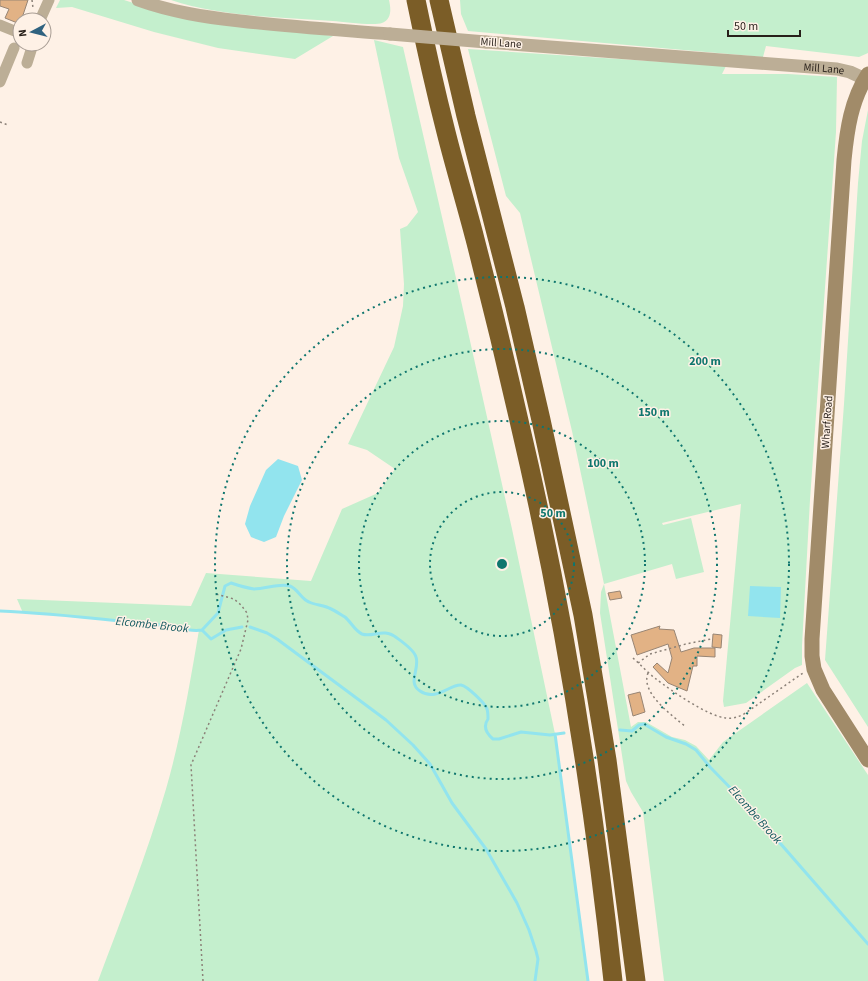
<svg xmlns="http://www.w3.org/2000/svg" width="868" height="981" font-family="'Source Sans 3',sans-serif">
<rect width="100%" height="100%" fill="#fef1e6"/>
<path fill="#c4efcd" d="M60,0H124L171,15L333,36L295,59L218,48L154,32L72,7L56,8Z
M171,0H389C391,9 392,19 382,23C375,26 343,22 333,21C280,17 222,17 171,0Z
M460,0H868V53L859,57L766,46L763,57L468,31L461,14Z
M374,40L403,47L456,278L512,529L555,734L588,981H98C122,917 147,854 166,789C181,737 190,683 199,630C184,630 169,626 153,625C110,620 66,615 23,613L17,599L191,606L206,573L311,581L342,509L378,493L395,469L367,450L348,444L394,347L403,306L404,284L400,229L407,226L418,212L399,158Z
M468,49L726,66L722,74H788L837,77L836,132L810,500L802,646V665L795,668L746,703L724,707L723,701L741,504L662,523L663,525L691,518L704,572L676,579L672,564L604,584L631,727L638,722H646L672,737L685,740L696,746L709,760L723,742L807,683L868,775V981H664L643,812L631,792L626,781L600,613L601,592L604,584L572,431L520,213L506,196Z
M868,110V727L825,660L844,404L858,183L862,141Z"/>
<path fill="#92e4ee" d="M278,459L298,466L302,480L284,516L276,537L264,542L251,537L245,524L250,506L266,470Z
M750,586L781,587L780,618L748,616Z"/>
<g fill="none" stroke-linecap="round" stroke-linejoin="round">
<path stroke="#92e4ee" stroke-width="3" d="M0,611C50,613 100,619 150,624C156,625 163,625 169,626C180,628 190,632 202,630L218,613L225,586L231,583C237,585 247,588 254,589C266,589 279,583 290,586C298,589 301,599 309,602C315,605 323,605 329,608C334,610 340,614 345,617C351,622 355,631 362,634C373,638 383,627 397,638C404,643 414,650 416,657C420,669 407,683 420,691C436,702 450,684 461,685C467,686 485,703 487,709C488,712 488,715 488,719C483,726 486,733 493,739H499L521,732L550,735L564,733
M250,627L267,633L277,639L386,720L413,745L430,764L452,803L486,849L517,903L529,930L536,951L538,959L535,981
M202,630L211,639L226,630L242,627
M620,730L632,731L639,725L644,724L666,737L686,744L696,750L710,767L746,804L868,944
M555,734L588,981"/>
</g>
<path fill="#e2b285" stroke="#988574" d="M0,0H28L20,24L5,18L9,9L0,6Z
M620,591L622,598L610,600L608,593Z
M660,626L659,629L674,630L681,652L694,648H715V657L697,656V666H693L687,691L668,683L653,667L657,663L668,673L672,658L668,644L637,655L631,635Z
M713,634L722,635L721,648L712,647Z
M640,692L645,712L633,716L628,695Z"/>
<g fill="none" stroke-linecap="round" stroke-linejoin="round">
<path stroke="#8b8178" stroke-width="1.5" stroke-dasharray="2 3" stroke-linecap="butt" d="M32,0L33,8
M0,122L8,125
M633,658C641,665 648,673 656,679C672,691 707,716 726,718C733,719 738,717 744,714L803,673
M638,663L650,654L686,644L711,639
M648,673C640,693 673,716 686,727
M203,981L191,765L241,649L248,620L247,613L241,605L234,599L216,594"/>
<path stroke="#bcae96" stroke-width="11" d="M40,20L49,0
M0,25L17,32
M27,63L33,44
M0,82L14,48"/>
<g stroke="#bcae96" stroke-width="13">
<path d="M138,0C171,12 205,17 240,21C290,27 340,30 390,34"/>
<path id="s1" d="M486,42L837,69L850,72L865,79"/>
</g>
<path stroke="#a18b69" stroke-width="15" d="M868,74C851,100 847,130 844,160L812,639V656L814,669L823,690L868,760"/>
<path stroke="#7b5d27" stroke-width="19" d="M416,0C425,44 435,89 446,132C455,168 466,204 475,239C491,301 506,363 520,425C563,608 593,794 613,981
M439,0L466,116L515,307L541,420L583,615L607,760L636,981"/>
<path stroke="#bcae96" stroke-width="13" d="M390,34L486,42"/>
</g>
<g fill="none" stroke="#0f766e" stroke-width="2" stroke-dasharray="2 4">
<circle cx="502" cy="564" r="72"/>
<circle cx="502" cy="564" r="143"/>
<circle cx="502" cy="564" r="215"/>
<circle cx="502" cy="564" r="287"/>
</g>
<g text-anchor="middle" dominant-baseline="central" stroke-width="3" stroke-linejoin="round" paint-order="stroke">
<g font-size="11" fill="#271f19" stroke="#fef1e6">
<text transform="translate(501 43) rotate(4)">Mill Lane</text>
<text stroke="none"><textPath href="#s1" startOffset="339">Mill Lane</textPath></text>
<text transform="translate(827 422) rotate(-86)">Wharf Road</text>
</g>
<g font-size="12" font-style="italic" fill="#10585f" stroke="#fef1e6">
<text transform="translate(152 625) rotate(6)">Elcombe Brook</text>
<text transform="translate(755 815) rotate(48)">Elcombe Brook</text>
</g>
</g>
<circle cx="502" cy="564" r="6" fill="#0f766e" stroke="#fef1e6" stroke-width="2"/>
<g font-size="12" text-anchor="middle" font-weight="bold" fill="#0f766e" stroke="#fef1e6" stroke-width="3" stroke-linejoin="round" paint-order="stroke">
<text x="705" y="365">200 m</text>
<text x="654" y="416">150 m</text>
<text x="603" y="467">100 m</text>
<text x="553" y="517">50 m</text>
</g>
<g transform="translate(32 32) rotate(263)"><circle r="19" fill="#fef1e6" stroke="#a89d94"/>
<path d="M0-3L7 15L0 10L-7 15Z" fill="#2f627f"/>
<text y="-6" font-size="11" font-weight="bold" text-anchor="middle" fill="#271f19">N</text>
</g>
<path d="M728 30v6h72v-6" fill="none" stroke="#271f19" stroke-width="2"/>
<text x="734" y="30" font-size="12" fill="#271f19" stroke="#fef1e6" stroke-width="3" paint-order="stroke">50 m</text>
</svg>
